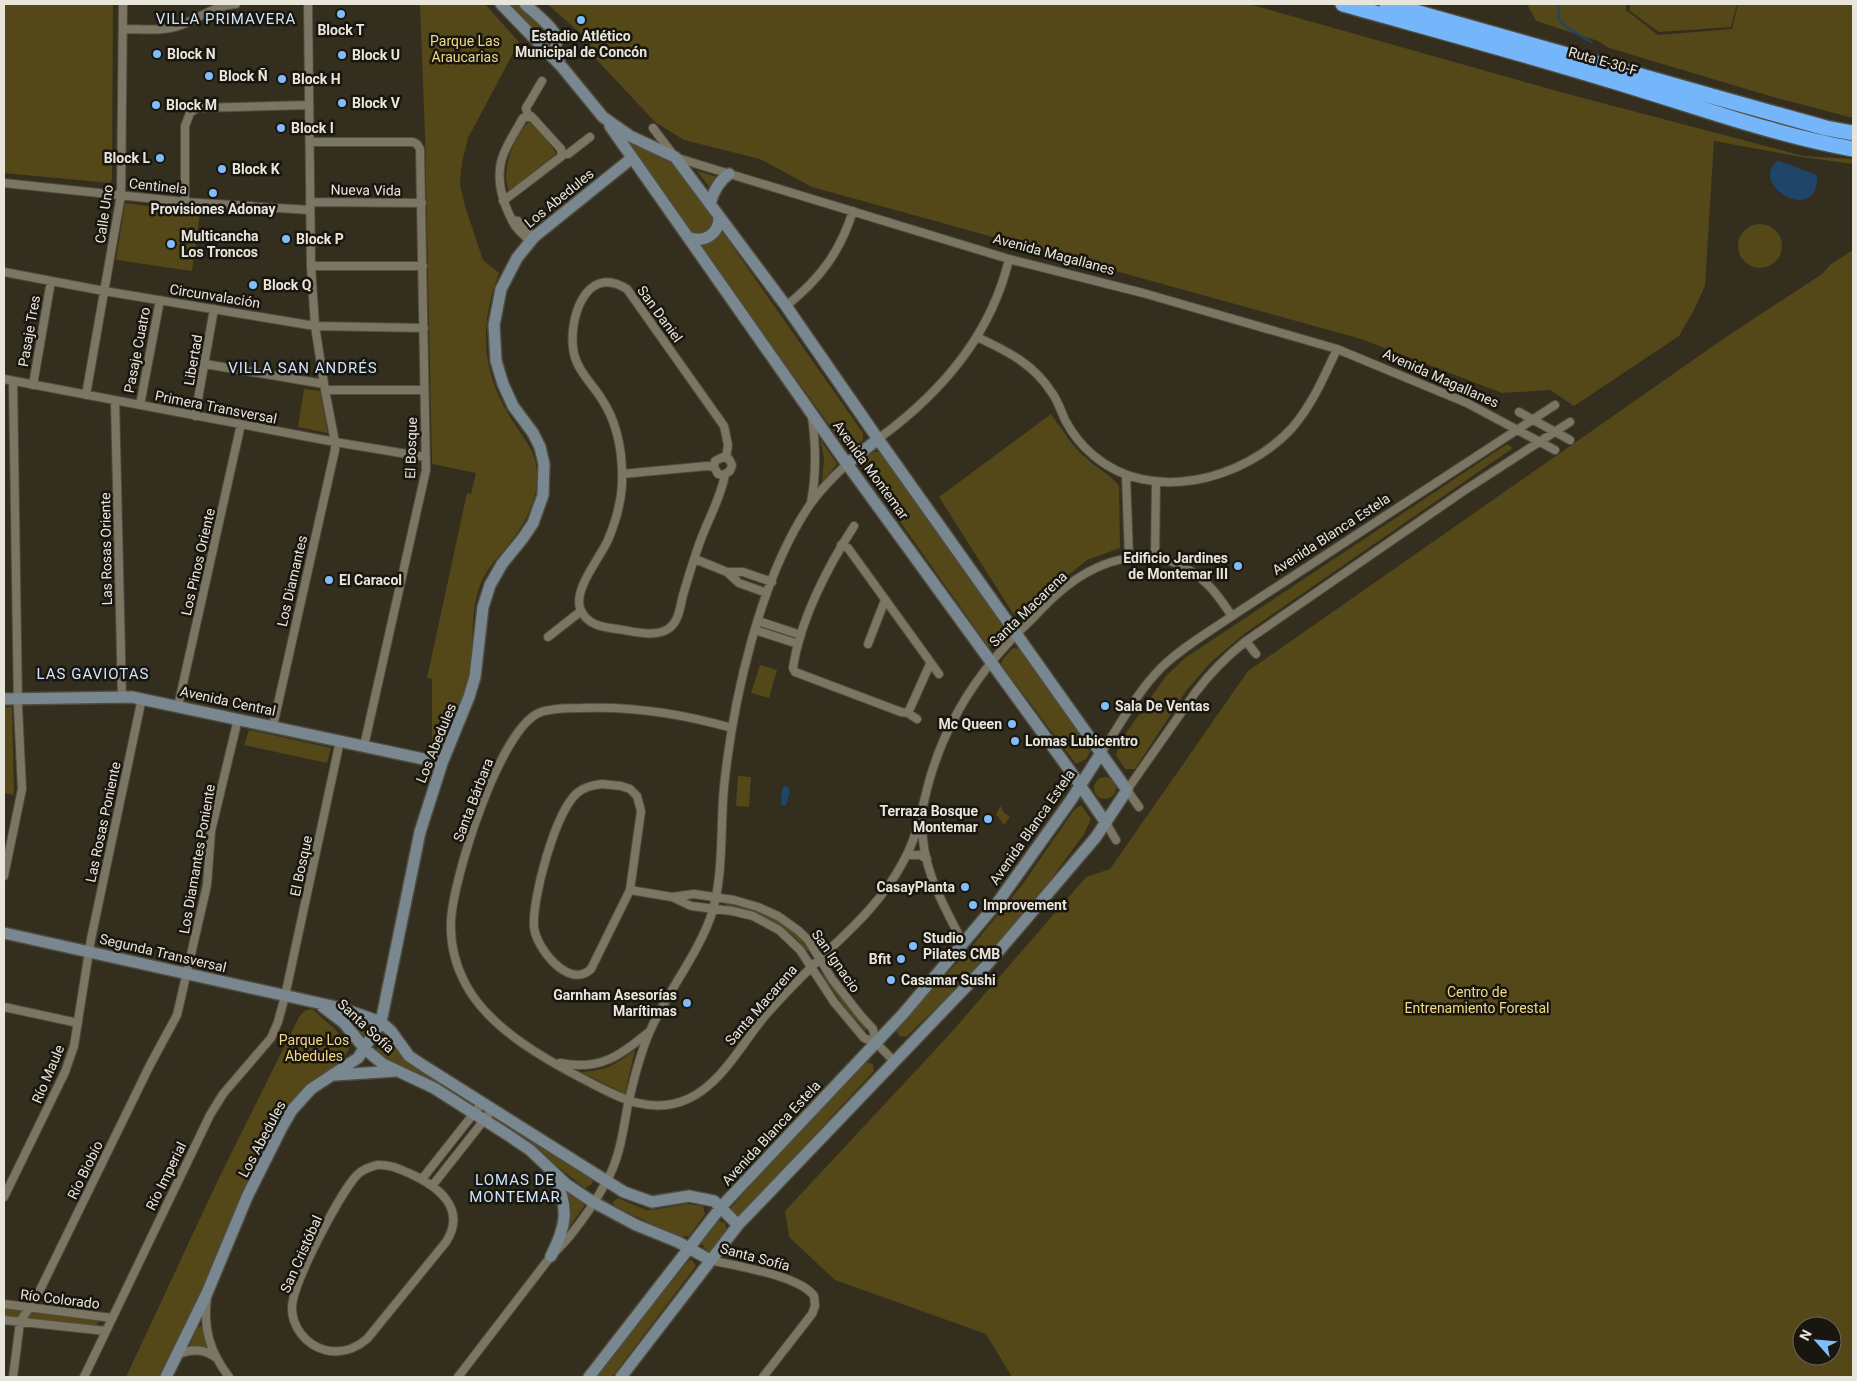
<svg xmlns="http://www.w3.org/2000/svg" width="1857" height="1381" font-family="Roboto,sans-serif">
<rect width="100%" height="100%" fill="#332e1e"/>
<path fill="#544718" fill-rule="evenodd" d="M4,4H113L112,180L110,183L4,173Z
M420,4H485L519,42L468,138L462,162L460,185L465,206L483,260L499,273C479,327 481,371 512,420C523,438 537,451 537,474C538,503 523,527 505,549C496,559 487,569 481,583C470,610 474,636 471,664C468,695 454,722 442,750L432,754V679L427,678L467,493L471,494L476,473L432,464L425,136Z
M507,4H520L542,26L539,30L533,31Z
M547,4H1249L1564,93L1804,156L1853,159V164L1802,157L1714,141L1705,286L1695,308L1679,336L1574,406L1550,390L1502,393L1361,339L812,187L760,159L684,140L655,122L583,45L585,37Z
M1527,4H1626V10L1658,35L1732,29L1738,4H1853V118L1773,97L1609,48L1598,41L1536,21Z
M1630,4H1737L1731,27L1659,32L1630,11Z
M529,122L532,123L553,148L556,154L509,191C500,173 514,134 529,122Z
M628,143L671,160L714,220L713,226L707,233L693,234Z
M697,171H698L717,177L710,188Z
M125,203L200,213L192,271L116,260Z
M1738 246a22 22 0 1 1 44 0a22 22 0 1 1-44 0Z
M721,230L863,433V440L852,449L845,447L699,244C709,245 718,239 721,230Z
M1853,250V1377H1012L986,1334L835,1280L789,1237L785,1211L949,1035L1086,877L1110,869L1248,671L1726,337L1822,274L1831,264ZM1802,1326H1832V1356H1802Z
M304,389L320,391L328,433L298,427Z
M1051,414C1062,429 1072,446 1086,458C1096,468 1112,475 1119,486L1120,548L1087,560L1041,597L1026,613L1014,615L939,497Z
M820,439L837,464L822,483L824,458Z
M1507,444L1513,448L1244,634L1210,663L1186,691L1135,769H1125L1116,755L1119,743L1166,676L1185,658Z
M880,451L1007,631L1006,637L995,647L988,646L860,465L861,461L873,452Z
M1013,648L1019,649L1083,738L1090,752L1086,759L1076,764L1001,664L1003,659Z
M760,665L777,670L769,698L751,693Z
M4,707H12L14,795L4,793Z
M249,730L331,748L327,763L244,745Z
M738,776L751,777L749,807L736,806Z
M1094 788a11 11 0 1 1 22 0a11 11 0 1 1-22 0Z
M1081,805L1091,819L1084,834L1043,890L961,984L906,1037L899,1036L896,1029L973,945L1022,885L1074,810Z
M1001,806L1003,812L1010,817L1004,825L996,814Z
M727,904C760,909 789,920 809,948V950L807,951C786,923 758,913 726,907L725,905Z
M824,973L836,991L868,1028L865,1030L846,1009L822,975Z
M312,1009L335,1029L349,1048L344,1059L278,1125L259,1158L203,1290L161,1377H126L218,1180L299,1017L304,1011Z
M342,1012L355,1017L368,1026L369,1033L362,1038Z
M389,1038C409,1067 441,1082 470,1101L468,1105C447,1094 386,1067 377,1049L382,1040Z
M635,1050L625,1094L581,1072C606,1071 616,1064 635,1050Z
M865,1062L873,1064L874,1071L738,1217L729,1210L777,1155Z
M498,1119L593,1178L592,1184L585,1188L557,1166L534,1145L498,1123Z
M562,1187L585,1205L565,1233Z
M618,1198L646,1210L658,1209L687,1204L703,1206L705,1214L689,1236L680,1237L614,1206L613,1202Z
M719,1221L725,1223L727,1231L709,1253L701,1243Z
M689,1260H692L696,1266L612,1377H596Z
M4,1308L99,1320L96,1327L4,1316Z
M203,1326L207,1349L191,1348L190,1345L197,1327Z"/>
<path fill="#1f4569" d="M1777,161H1780L1817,175C1820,226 1748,187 1777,161Z
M784,786L788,787L790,792L786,805L784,806L781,804L782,789Z"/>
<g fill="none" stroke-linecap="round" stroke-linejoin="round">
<path stroke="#1f4569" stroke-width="2.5" d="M1558,4L1559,19L1566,27L1591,42"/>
<g stroke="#504c3e" stroke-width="10">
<path id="street" d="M123,29C142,29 163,32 181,25C200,18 215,5 236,4
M528,116L526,108L542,81
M653,128L675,157L697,164L1009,259L1143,293L1337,349L1467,403L1555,450
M310,142H413L417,144L420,149L426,470L364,746
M562,154H568L590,137
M4,183L185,202L310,210
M503,201L562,156L561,149L531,116L523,118C517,129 509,141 504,153C494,177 502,202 514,224C517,230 525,236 530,241
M185,202V126L190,113L197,108L309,105
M310,202L422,203
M512,220L518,221L534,237
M311,266H423
M4,272L104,291L315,326L424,328
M786,306C820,279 840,252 853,211
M977,337C1007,351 1034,364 1052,393C1058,401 1061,411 1065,420C1072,433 1082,446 1093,455C1151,505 1244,480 1292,428C1312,405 1324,377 1337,349
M205,364L324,384
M4,379L335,442L425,457
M33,385L51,281
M325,390H424
M86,395L121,195L123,4
M115,401L122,697
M140,405L160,300
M1519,412L1570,440
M195,416L214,309
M878,439C940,394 991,336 1009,259
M622,474L707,466L714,467L718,474L723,475L730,471L732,465L729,459L723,457L715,461L714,467
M725,475C721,496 711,514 703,534C695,554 689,575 683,595C680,607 679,622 668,629C654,638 632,631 617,629C602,627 586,625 580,608C574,588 600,558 608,540C615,523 621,504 622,485C623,456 618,423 601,398C592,384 578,371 574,354C567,322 585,262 627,289L724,426L728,445L726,458
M1126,476L1129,557
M811,502C817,472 816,446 812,417
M854,526C828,566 800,620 793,668L795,672L901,712L908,713L917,719
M841,545L848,548L939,674
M1155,558L1156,481
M695,559L727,572L739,583L767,593
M727,572H743L772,582
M758,621L801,635
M755,630L798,644
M548,637L581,611
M1246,641L1256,654
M868,644L885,600
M178,706L241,424
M908,713L930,664
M273,726L335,450V442L325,390L315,326L311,266L308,4
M732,728C683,714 632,706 581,708C568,708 553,708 541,712C500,726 453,879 451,921C450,942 455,964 465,983C488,1028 546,1060 589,1082C622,1099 651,1115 688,1099C722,1083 741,1045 764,1017C785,993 808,970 831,948C859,922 885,896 903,862C918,836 922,806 930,778C936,758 944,737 954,719C974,680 1002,647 1033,618C1044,606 1056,594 1068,585C1112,552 1166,544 1207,584C1217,593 1224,605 1232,616
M1101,753C1120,725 1137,692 1161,668C1181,648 1209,632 1232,616L1555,405
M602,784L621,786L630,789L637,796L641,811L630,890L591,969C569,990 536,948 534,927C532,898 555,813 577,793C584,787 593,785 602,784Z
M1139,807L1127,790L1195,693C1210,673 1227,656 1246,641L1465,490L1570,422
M922,820C921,868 942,902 963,943
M1106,823L1116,840
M907,855H920L927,859
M4,876L22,789L18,707L13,381
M630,890L672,897L694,894L734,900L758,907L778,916L799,931L808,940L832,979L861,1016L873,1029L876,1043
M672,897L691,906L732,911L753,916L779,930L800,950L834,1002L864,1038L876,1043L894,1061
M4,1007L78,1023
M560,1063C600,1071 620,1056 650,1031
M377,1165C390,1164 399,1169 411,1174C439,1187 467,1209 446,1242L367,1339C355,1349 341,1354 325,1350C306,1345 292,1327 292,1308C292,1284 340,1193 357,1175C363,1169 370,1167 377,1165Z
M422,1179L482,1103
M432,1186L492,1110
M4,1197L65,1072L74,1046L91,939L142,698
M710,1260C735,1266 799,1275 814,1296L815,1306L812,1314L763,1377
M207,1298C203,1329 210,1352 229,1377
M4,1304L112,1318
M4,1320L106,1331
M177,1355C190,1349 203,1348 215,1357
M13,1377L20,1322L38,1294L150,1065L177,1015L207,885L211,831L238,719
M84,1377L210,1115L223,1094L271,1038L278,1022L285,996L340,741
M458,1377C488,1338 518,1299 548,1260C555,1252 562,1245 569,1237C582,1221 596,1201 606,1182C620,1158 623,1131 628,1104C634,1079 640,1054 650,1031C667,992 699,953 712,913C724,873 720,828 724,787C733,699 760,579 809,506C820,490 833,477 847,464"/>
</g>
<g stroke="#504c3e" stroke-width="14">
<path id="secondary" d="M501,4L562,67L603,117L630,136L675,157L786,306L878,439L1127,790L1096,837L985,967L738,1225L621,1377
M525,4C532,11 556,29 556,38C557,49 552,50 559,61
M610,126L847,464L1071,772L1106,823
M710,204C713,192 719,181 729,174
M688,237C704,244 719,234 719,217
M847,464L878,439
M4,699L132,697L442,763
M4,933L341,1008L381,1022L391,1031L409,1056L424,1066L624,1192L652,1202L689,1196L714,1201L738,1225
M323,1007L344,1023L365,1049L383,1064L434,1088L508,1135L530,1150L566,1184L593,1202L636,1225L678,1242L710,1260
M335,1075L396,1071
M551,1256C566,1227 570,1208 554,1177
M166,1377L207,1293L247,1197L282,1127L292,1110L311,1089L358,1058L381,1022L420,832L442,763L469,697L475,677L483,607L490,585L502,564L523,538L533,523L543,495L544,464L540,447L533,433L513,406L503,384L496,361L494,325L501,289L517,258L534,237L632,158
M589,1377L721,1207L903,1014L998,902L1071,800L1101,753"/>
</g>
<g stroke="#504c3e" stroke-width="18">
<path id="highway" d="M1343,4C1432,29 1521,53 1609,80C1690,104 1770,134 1853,149
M1387,4L1722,99L1826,128L1853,133"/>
</g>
<use href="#street" stroke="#7b7563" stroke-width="8"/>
<use href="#secondary" stroke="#798890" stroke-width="11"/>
<use href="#highway" stroke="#74b6f9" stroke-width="15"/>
</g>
<g fill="#81bdfa" stroke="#18160f" stroke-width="2">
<circle cx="341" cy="14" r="5"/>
<circle cx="581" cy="20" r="5"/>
<circle cx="157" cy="54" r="5"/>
<circle cx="342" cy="55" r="5"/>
<circle cx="209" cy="76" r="5"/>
<circle cx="282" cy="79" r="5"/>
<circle cx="342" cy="103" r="5"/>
<circle cx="156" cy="105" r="5"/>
<circle cx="281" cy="128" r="5"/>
<circle cx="160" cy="158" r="5"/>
<circle cx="222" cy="169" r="5"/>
<circle cx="213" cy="193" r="5"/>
<circle cx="286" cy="239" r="5"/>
<circle cx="171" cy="244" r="5"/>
<circle cx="253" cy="285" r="5"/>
<circle cx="1238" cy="566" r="5"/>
<circle cx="329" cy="580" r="5"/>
<circle cx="1105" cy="706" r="5"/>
<circle cx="1012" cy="724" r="5"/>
<circle cx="1015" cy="741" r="5"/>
<circle cx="988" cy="819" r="5"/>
<circle cx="965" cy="887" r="5"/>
<circle cx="973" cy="905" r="5"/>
<circle cx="913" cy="946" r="5"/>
<circle cx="901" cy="959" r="5"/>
<circle cx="891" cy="980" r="5"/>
<circle cx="687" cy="1003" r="5"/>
</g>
<g text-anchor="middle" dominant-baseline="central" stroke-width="5" stroke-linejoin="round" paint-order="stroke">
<g font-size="14" font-weight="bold" fill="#e8e5db" stroke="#18160f" text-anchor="start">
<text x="341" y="30" text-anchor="middle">Block T</text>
<text x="581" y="36" text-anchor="middle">Estadio Atlético<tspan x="581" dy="16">Municipal de Concón</tspan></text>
<text x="167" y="54">Block N</text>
<text x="352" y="55">Block U</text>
<text x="219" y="76">Block Ñ</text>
<text x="292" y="79">Block H</text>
<text x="352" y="103">Block V</text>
<text x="166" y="105">Block M</text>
<text x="291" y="128">Block I</text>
<text x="150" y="158" text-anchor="end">Block L</text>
<text x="232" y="169">Block K</text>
<text x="213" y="209" text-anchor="middle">Provisiones Adonay</text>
<text x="181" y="236">Multicancha<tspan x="181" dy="16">Los Troncos</tspan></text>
<text x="296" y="239">Block P</text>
<text x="263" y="285">Block Q</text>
<text x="1228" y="558" text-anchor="end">Edificio Jardines<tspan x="1228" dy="16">de Montemar III</tspan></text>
<text x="339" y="580">El Caracol</text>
<text x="1115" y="706">Sala De Ventas</text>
<text x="1002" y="724" text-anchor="end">Mc Queen</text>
<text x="1025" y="741">Lomas Lubicentro</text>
<text x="978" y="811" text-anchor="end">Terraza Bosque<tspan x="978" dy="16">Montemar</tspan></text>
<text x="955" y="887" text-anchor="end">CasayPlanta</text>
<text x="983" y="905">Improvement</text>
<text x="923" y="938">Studio<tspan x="923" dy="16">Pilates CMB</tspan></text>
<text x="891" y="959" text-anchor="end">Bfit</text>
<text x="901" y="980">Casamar Sushi</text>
<text x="677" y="995" text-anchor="end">Garnham Asesorías<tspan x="677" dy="16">Marítimas</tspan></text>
</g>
<g font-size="14" fill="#f3d987" stroke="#18160f">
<text x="465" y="41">Parque Las<tspan x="465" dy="16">Araucarias</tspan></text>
<text x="1477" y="992">Centro de<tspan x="1477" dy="16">Entrenamiento Forestal</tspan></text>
<text x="314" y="1040">Parque Los<tspan x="314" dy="16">Abedules</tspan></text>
</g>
<g font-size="14" fill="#e8e5db" stroke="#18160f">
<text transform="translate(1603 61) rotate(16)">Ruta E-30-F</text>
<text transform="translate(158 186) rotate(6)">Centinela</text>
<text transform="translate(366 190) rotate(1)">Nueva Vida</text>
<text transform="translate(559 198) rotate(-39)">Los Abedules</text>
<text transform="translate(104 214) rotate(-82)">Calle Uno</text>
<text transform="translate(1054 254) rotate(15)">Avenida Magallanes</text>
<text transform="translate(215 296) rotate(9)">Circunvalación</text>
<text transform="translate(660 314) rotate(54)">San Daniel</text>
<text transform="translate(29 331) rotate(-80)">Pasaje Tres</text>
<text transform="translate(137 350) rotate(-79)">Pasaje Cuatro</text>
<text transform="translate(193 360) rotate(-80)">Libertad</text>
<text transform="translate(1441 378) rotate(24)">Avenida Magallanes</text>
<text transform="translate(216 407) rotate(11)">Primera Transversal</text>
<text transform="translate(411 448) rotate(-88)">El Bosque</text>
<text transform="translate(871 470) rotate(54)">Avenida Montemar</text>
<text transform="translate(1331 534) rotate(-33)">Avenida Blanca Estela</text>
<text transform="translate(106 549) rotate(-91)">Las Rosas Oriente</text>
<text transform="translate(198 562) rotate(-77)">Los Pinos Oriente</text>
<text transform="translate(292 581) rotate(-77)">Los Diamantes</text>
<text transform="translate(1028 609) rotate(-44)">Santa Macarena</text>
<text transform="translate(228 701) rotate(12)">Avenida Central</text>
<text transform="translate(436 743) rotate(-68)">Los Abedules</text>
<text transform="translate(473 800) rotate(-69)">Santa Bárbara</text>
<text transform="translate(103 822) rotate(-78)">Las Rosas Poniente</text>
<text transform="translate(1032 827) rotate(-55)">Avenida Blanca Estela</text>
<text transform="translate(197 859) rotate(-80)">Los Diamantes Poniente</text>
<text transform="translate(301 866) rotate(-78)">El Bosque</text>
<text transform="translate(163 953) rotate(13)">Segunda Transversal</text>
<text transform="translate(836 961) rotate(55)">San Ignacio</text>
<text transform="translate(761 1005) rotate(-49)">Santa Macarena</text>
<text transform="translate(366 1026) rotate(43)">Santa Sofía</text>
<text transform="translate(48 1074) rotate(-67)">Río Maule</text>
<text transform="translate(771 1133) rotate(-47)">Avenida Blanca Estela</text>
<text transform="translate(262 1139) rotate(-62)">Los Abedules</text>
<text transform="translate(85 1170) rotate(-64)">Río Biobío</text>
<text transform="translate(166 1176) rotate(-64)">Río Imperial</text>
<text transform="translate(301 1254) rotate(-66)">San Cristóbal</text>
<text transform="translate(755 1257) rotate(15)">Santa Sofía</text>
<text transform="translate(60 1299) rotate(7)">Río Colorado</text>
</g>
<g font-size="15" letter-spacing="1" fill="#cfe5fc" stroke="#18160f">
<text x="226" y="19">VILLA PRIMAVERA</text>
<text x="303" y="368">VILLA SAN ANDRÉS</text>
<text x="93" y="674">LAS GAVIOTAS</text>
<text x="515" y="1180">LOMAS DE<tspan x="515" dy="17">MONTEMAR</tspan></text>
</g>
</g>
<rect width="1857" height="1381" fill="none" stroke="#e8e5db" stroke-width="10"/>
<g transform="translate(1817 1341) rotate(297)"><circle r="24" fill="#18160f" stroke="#6b6961"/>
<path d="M0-4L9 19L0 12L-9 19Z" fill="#81bdfa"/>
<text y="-8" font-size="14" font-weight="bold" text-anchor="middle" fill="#e8e5db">N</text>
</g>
</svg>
